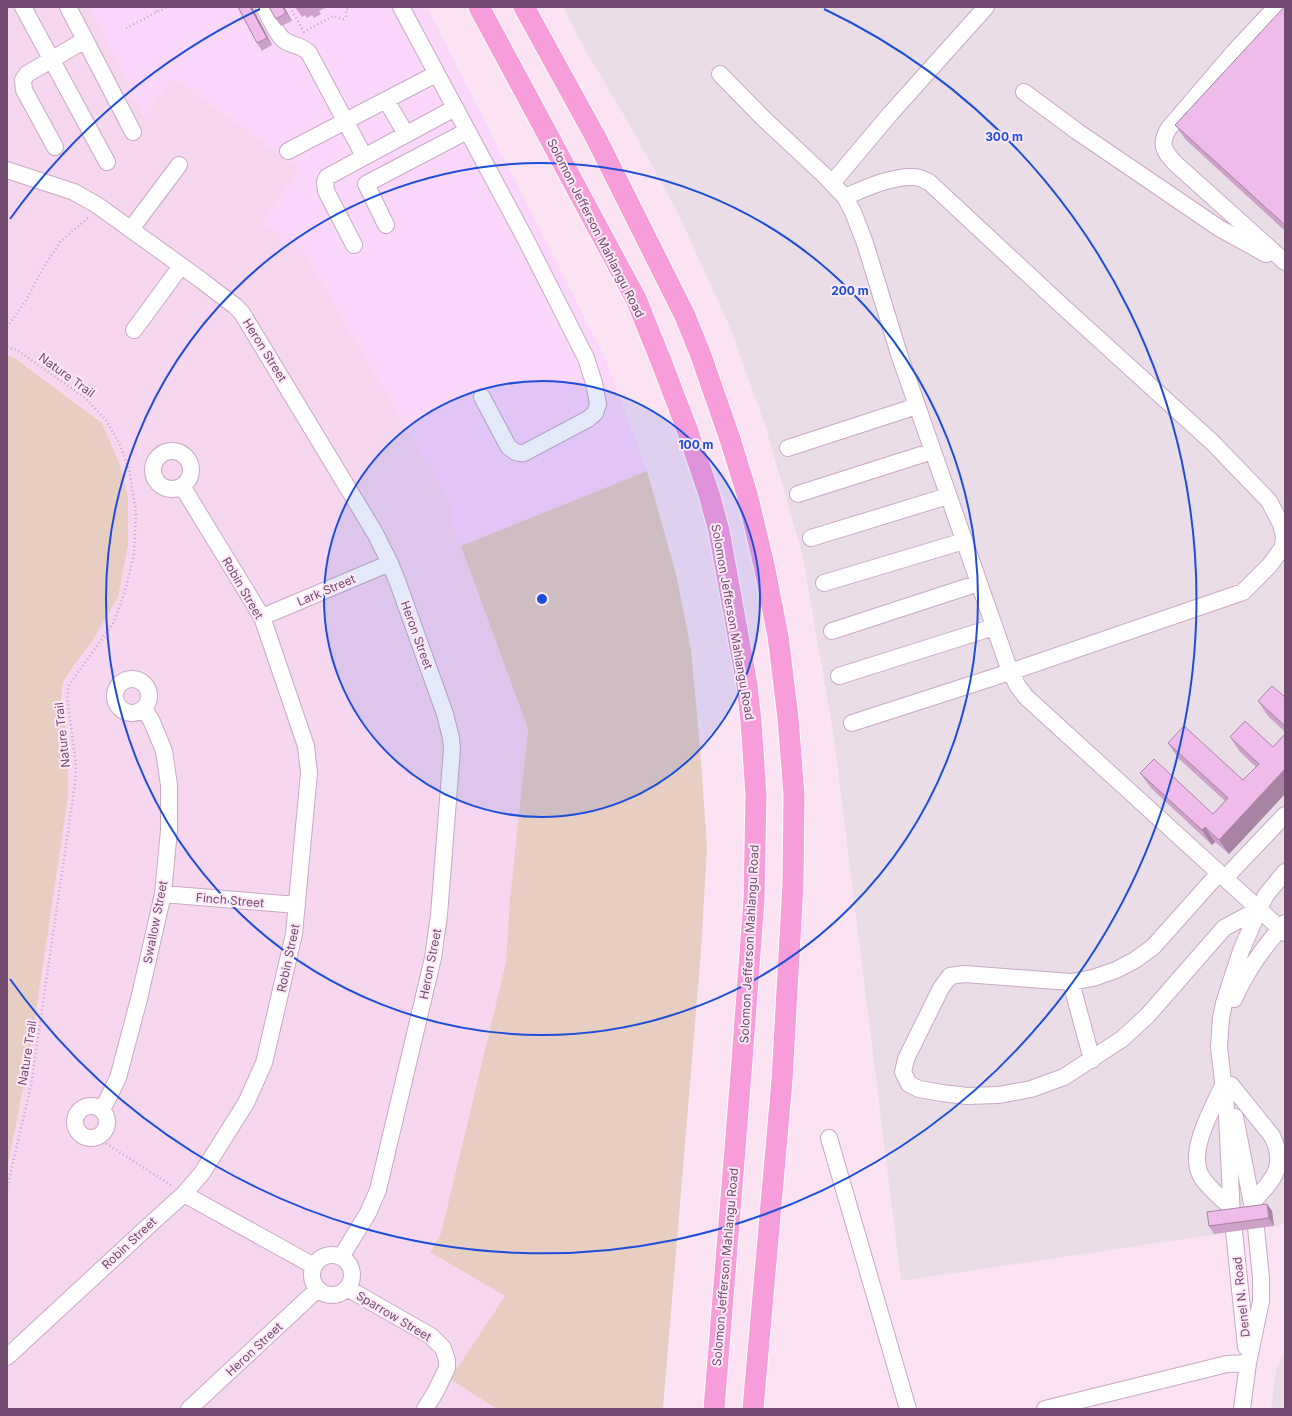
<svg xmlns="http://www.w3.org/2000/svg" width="1292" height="1416" font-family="Inter,sans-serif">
<rect width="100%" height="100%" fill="#fbe3f3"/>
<path fill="#f7d7ef" d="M7,7H89L144,117L166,85L174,78L300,169L262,222L304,252L454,509L451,522L461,546L528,729L510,899L506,962L441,1233L430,1252L505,1296L450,1379L497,1409H7V1170L30,1053L68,797V742L61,702L63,682L74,665L128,545V496L120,465L13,357L7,355Z"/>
<path fill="#fbd7fb" d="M89,7H427L604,355L647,471L461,546L451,521L454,509L304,252L262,222L300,169L175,78L166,85L144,117Z"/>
<path fill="#eadde8" d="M563,7H1285V1223L1274,1226L901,1281L834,738L803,557L765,425L731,330L678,213L628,122L579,39Z
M1285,1350V1409H1271L1276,1370Z"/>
<path fill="#e8cdc2" d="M7,355L13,357L102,423L120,465L128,496V545L118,597L91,643L74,665L63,682L61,702L68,742V797L30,1053L7,1170Z
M647,471L676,574L691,650L700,748L707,846L701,950L663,1409H497L450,1379L505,1296L430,1252L441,1233L506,962L510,899L528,729L461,546Z"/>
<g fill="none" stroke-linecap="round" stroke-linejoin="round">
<g stroke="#c9a8c4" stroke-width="18">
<path id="minor" d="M23,7L107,162
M68,7L133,132
M264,7C269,16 276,34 284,40C292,46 302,45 309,53L364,156
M401,7L525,238L586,358L594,383L598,404L595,413L588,419L524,453C517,454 513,451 508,446L482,397
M1276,7L1234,52L1169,128C1158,145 1165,153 1177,165L1285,262
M720,74L762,117L824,175L845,197L853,212L865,243L899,354L1007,663L1017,685L1026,697L1285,933
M1024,92L1078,132L1219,228L1266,254
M386,100L406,134
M55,147L24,90L23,80L27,74L85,40
M288,151L436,74
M7,170L74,192L97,205L201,280L235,306L242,313L375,533L390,563L398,583L445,714L451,738L452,749L439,915L433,958L378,1190L368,1213L341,1257
M832,183L891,113L986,7
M845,197C866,188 891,176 914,177C919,177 924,180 929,182L1059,303L1212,442L1269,501L1281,524L1284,536L1283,547L1269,566L1243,592L1010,672L852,723
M386,225L366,184L467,131
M131,229L179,165
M354,245L326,191L325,182L327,177L455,108
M134,330L181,266
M788,448L917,406
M153 470a19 19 0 1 1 38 0a19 19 0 1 1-38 0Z
M798,494L933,451
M811,538L948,496
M824,583L964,541
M262,617L390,563
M832,631L979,583
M839,676L994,627
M115 696a17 17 0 1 1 34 0a17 17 0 1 1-34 0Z
M1219,873L1153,947L1135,960L1116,970L1093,978L1071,982L964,974L950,976L941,988L906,1059L903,1072L909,1084L919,1089L942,1093L967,1096L999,1095L1031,1089L1064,1077L1122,1039L1148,1015L1224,928L1259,909
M1225,878L1285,815
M163,894L297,905
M1071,982L1092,1060
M1234,999C1246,972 1265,945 1285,923
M1223,1085C1213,1108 1187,1151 1201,1176C1208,1188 1221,1198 1231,1207
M1231,1085L1272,1136C1288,1168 1271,1181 1252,1203
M75 1122a16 16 0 1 1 32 0a16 16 0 1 1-32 0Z
M102,1110L118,1078L139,999L163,894L169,830V785L164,751L152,722L144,708
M1235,1117L1254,1214
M829,1138L908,1409
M184,1194L314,1266
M1232,1217L1227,1116L1219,1047L1221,1018L1224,1003L1241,951L1259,909L1266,895L1285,872
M1234,1231L1246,1347
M312 1275a20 20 0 1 1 40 0a20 20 0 1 1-40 0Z
M347,1288L431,1336L443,1348L447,1360V1368L436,1391L425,1409
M7,1357L155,1220L184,1194L202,1173L246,1103L264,1063L294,934L309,773L306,746L262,617L182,486
M189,1409L318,1289
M1045,1409L1227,1364L1248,1363
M1242,1409L1248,1363L1261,1301V1278L1256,1228"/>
</g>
<g stroke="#fff" stroke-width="23">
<path id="major" d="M479,7L636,299L661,361L687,429L709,494L719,531L747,685L751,722L756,795L754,899L741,1074L714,1409
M524,7L596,138L685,316L700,353L730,439L747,494L764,565L778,636L788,718L794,795L793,884L782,1080L753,1409"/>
</g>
<path stroke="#d49fcf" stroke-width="2.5" stroke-dasharray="1 3" stroke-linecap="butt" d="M154,7L157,12
M290,7L304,32L333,16L343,19L346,17V10L351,7
M126,28L167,7
M7,327L25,302L42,270L60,242L89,217
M7,347L17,350L85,398L106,420L120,445L129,469L136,512L134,554L125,591L114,622L69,685L67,696L76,765L75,784L31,1085L7,1189
M96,1137L172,1186"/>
<use href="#minor" stroke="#fff" stroke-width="16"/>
<use href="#major" stroke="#f79dda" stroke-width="21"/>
</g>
<path fill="#cea1c9" d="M252,7L272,45L262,51L257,43Z
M284,7L292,21L281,26L276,19Z
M295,7H327L319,11L321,14L314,18L312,15L307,18L305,15L302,17Z
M1285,7V231L1186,140L1175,125Z
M1285,697V732L1268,716L1258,701Z
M1285,734V794L1229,854L1215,842L1212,845L1151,788L1140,773L1213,814L1225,801L1178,758L1168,743L1243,780L1256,767L1240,752L1230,737L1273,747Z
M1267,1204L1272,1211L1274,1226L1214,1234L1209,1226Z"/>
<path fill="#a783a4" d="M250,7H252L272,45L267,38Z
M283,7H284L292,21L286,13Z
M1285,769V794L1229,854L1219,840Z
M1205,827L1215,842L1212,845L1202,830Z
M1267,1204L1272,1211L1274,1226L1269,1218Z"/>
<path fill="#efbbea" stroke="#a783a4" d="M238,7H250L267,38L257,43Z
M269,7H283L286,13L276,19Z
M1284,7H1285V225L1175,125Z
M1272,686L1285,697V726L1258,701Z
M1245,721L1273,747L1285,734V769L1219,840L1205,827L1202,830L1140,773L1154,759L1213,814L1228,798L1168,743L1184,726L1243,780L1259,764L1230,737Z
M1267,1204L1269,1218L1209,1226L1207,1212Z"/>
<circle cx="542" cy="599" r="218" fill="#1d4ed8" fill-opacity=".12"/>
<g fill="none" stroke="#1d4ed8" stroke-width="2">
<circle cx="542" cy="599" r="218"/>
<circle cx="542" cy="599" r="436"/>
<path d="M10 219A654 654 0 0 1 260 9M824 9A654 654 0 1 1 10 979"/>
</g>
<g text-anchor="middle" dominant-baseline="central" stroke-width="4" stroke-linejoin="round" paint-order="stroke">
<g font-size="12" fill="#724a6f" stroke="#fee9f8">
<text transform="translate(596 228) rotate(63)">Solomon Jefferson Mahlangu Road</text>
<text transform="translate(265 350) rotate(58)">Heron Street</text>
<text transform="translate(67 375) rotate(36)">Nature Trail</text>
<text transform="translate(243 588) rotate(60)">Robin Street</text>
<text transform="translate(326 590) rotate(-23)">Lark Street</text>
<text transform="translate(733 622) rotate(80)">Solomon Jefferson Mahlangu Road</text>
<text transform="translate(417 635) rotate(70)">Heron Street</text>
<text transform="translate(62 735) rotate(-96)">Nature Trail</text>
<text transform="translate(230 900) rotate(5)">Finch Street</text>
<text transform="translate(155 922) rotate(-79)">Swallow Street</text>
<text transform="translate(749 944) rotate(-87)">Solomon Jefferson Mahlangu Road</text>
<text transform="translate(288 958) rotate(-78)">Robin Street</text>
<text transform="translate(430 964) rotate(-79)">Heron Street</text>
<text transform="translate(27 1053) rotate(-81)">Nature Trail</text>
<text transform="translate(129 1243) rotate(-43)">Robin Street</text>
<text transform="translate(725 1267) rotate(-85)">Solomon Jefferson Mahlangu Road</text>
<text transform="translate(1241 1297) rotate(-96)">Denel N. Road</text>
<text transform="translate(394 1316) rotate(31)">Sparrow Street</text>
<text transform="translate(254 1349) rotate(-43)">Heron Street</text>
</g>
</g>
<circle cx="542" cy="599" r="6" fill="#1d4ed8" stroke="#fee9f8" stroke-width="2"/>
<g font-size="12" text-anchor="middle" font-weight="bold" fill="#1d4ed8" stroke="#fee9f8" stroke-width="4" stroke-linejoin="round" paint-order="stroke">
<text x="1004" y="141">300 m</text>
<text x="850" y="295">200 m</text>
<text x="696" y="449">100 m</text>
</g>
<rect width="1292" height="1416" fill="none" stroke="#724a6f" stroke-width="16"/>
</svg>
